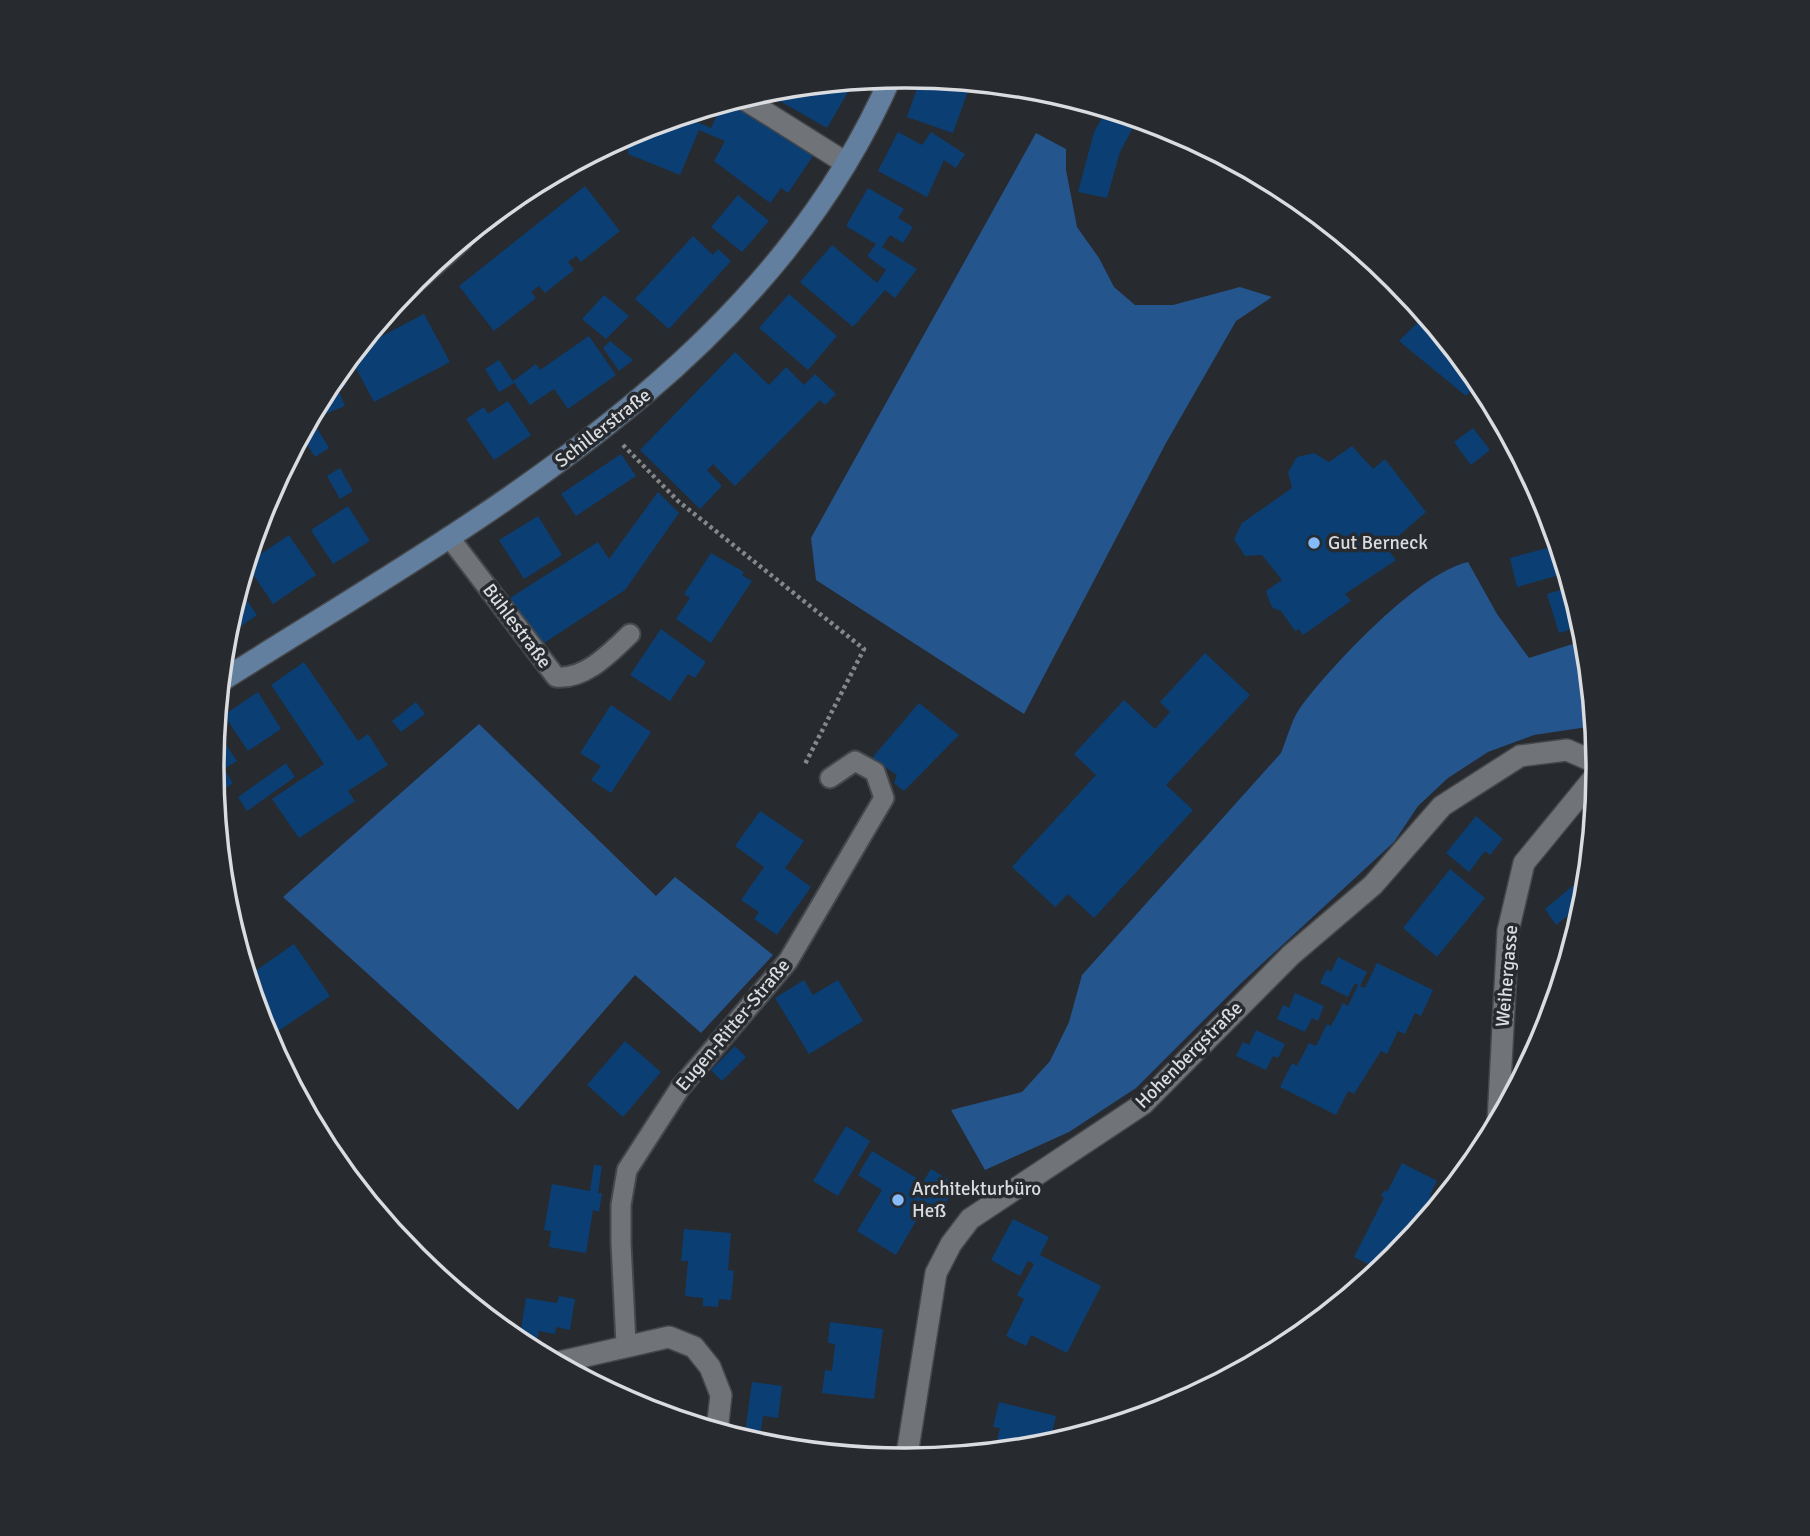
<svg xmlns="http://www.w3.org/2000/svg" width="1810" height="1536" font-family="Signika,sans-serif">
<rect width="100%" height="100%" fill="#272a2e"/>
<path fill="#25558d" d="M1036,133L1066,149V170L1077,227L1099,258L1114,287L1135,305H1173L1240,287L1272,297L1236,321L1166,443L1024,714L816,580L811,538Z
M1468,562L1497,614L1529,658L1585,640L1594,726L1534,735L1488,752L1448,778L1418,806L1394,842L1238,986L1136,1088L1069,1132L985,1170L951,1110L1022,1092L1050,1061L1069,1022L1082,975L1281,753C1287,739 1291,721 1300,708C1331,666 1418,573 1468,562Z
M479,724L656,896L675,877L773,955L701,1033L635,975L518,1110L283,897Z"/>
<path fill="#0b3f74" d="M921,77L955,80L962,83L960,88L968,91L953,133L907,117Z
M831,83L848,92L827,128L778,100L785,87Z
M729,101L813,156L788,193L781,188L770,203L714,161L725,141L699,130L680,175L628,154L627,135L640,128L691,113L688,118L711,128L717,115L707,108Z
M1107,109L1138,118L1120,152L1107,198L1078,192L1094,132Z
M898,132L922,145L931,132L965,154L956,168L944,160L927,197L878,171Z
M585,186L620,231L581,262L576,256L568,262L574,270L545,293L539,286L531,292L536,298L494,331L459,286Z
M868,188L904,209L898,218L913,227L903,243L890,235L882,247L917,269L895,298L885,290L853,327L800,282L832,245L877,283L886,270L867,256L876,244L846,226Z
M738,195L769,221L742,252L711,227Z
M693,236L713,255L718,249L731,261L669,329L635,299Z
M789,294L837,336L808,370L759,328Z
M604,295L629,316L606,339L582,319Z
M424,314L450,362L374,402L350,357L357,349Z
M1425,315L1481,383L1491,402L1474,387L1466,396L1399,341Z
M589,336L616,375L568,409L554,389L530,405L513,381L536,364L540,370Z
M610,341L633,360L619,371L603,348Z
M735,352L769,385L786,367L804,385L815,374L836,394L825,405L820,400L735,486L713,464L707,470L722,486L700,509L640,450Z
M499,360L514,383L499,392L485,369Z
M339,371L346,385L338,389L345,406L325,414L319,402Z
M508,401L531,435L494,460L466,419L484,407L488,414Z
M314,423L329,448L315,457L301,435Z
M1473,428L1490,450L1471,465L1454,442Z
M1352,446L1373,469L1385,459L1426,512L1386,547L1396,560L1345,594L1351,601L1303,635L1299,629L1295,631L1281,611L1273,608L1270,603L1266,591L1282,580L1262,555L1245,556L1234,539L1242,523L1292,488L1288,472L1297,457L1314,453L1329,462Z
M621,454L636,476L576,516L561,494Z
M340,468L353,491L340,499L327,476Z
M658,492L679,513L625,590L541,645L510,598L598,542L609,559Z
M348,506L370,541L333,564L311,530Z
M538,516L562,555L524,579L499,540Z
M289,535L316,575L273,604L246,564Z
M1558,545L1566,573L1517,587L1510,558Z
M711,553L744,572L742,575L752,581L711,643L676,619L690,598L684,594Z
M1570,587L1582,626L1559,633L1547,594Z
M239,589L257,615L225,637L226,632Z
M661,629L706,662L695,678L688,674L670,701L630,675Z
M1205,653L1250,695L1166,785L1193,810L1094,918L1068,894L1055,907L1012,867L1096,775L1074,754L1124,700L1155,729L1170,712L1160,702Z
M304,662L358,741L368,734L388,765L348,791L355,801L299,838L272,799L324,764L271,685Z
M258,692L281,729L248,751L224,715Z
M416,702L425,714L401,732L392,721Z
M919,703L959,735L904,791L894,783L897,775L872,758Z
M611,705L651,732L611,793L591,780L601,766L580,753Z
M216,730L237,761L224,769L233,783L215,795L212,768Z
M286,763L295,777L247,811L238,797Z
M760,811L804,841L785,868L811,887L777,935L754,919L759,912L741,900L764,867L735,846Z
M1476,816L1503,839L1490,855L1485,851L1469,872L1446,853Z
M1450,869L1485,898L1437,957L1403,928Z
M1587,874L1578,923L1571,913L1556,925L1545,909Z
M294,944L330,996L268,1038L248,976Z
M1338,957L1367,972L1360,986L1365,988L1377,963L1433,990L1421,1016L1415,1013L1405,1034L1398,1031L1387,1054L1381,1051L1354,1094L1348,1091L1336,1115L1280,1087L1292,1063L1297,1066L1309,1043L1316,1046L1327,1024L1331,1026L1343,1003L1348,1006L1358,985L1355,983L1348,997L1320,983L1327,969L1331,972Z
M804,980L813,995L838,980L863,1021L809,1054L775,998Z
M1295,993L1324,1006L1318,1021L1312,1018L1305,1032L1277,1019L1283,1005L1289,1008Z
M1256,1030L1285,1044L1278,1058L1273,1056L1266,1070L1236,1056L1243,1042L1249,1045Z
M625,1041L661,1072L623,1117L587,1085Z
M735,1046L746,1057L722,1081L711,1070Z
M846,1126L870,1141L838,1196L813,1181Z
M872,1151L923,1182L931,1169L957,1185L940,1212L926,1204L896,1255L857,1231L882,1190L858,1175Z
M1402,1163L1437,1181L1430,1195L1441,1201L1420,1227L1415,1225L1395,1258L1367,1281L1374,1267L1354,1257L1384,1198L1381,1196L1384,1190L1387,1192Z
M594,1165L602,1166L598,1193H602L599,1212L593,1210L586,1253L549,1247L551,1231L544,1230L552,1184L590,1191Z
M1013,1219L1049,1237L1040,1255L1101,1286L1067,1353L1031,1335L1026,1346L1006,1336L1024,1299L1017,1295L1034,1264L1028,1261L1020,1276L991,1260Z
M684,1229L731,1233L728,1270L734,1271L731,1300L719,1299L718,1307L703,1306V1298L685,1296L688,1261H681Z
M559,1296L575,1299L570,1330L556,1327L555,1334L539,1331L538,1338L520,1335L526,1298L557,1303Z
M830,1322L883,1329L874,1399L822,1393L825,1370L832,1371L835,1344L828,1343Z
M752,1382L782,1386L778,1418L763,1416L759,1444L744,1440Z
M999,1402L1056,1416L1049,1445L994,1452L1000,1428L993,1427Z"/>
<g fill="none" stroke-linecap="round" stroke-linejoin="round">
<g stroke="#45474a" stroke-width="23">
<path id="lane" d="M449,537L556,677C585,680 610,653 630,634
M626,1344L621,1243V1205L627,1170L680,1088L788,961L884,798L875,772L855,761L830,778"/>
</g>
<g stroke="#45474a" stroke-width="24">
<path id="street" d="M741,97L846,163
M403,293L461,241
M1498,1122L1508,931L1524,863L1597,774
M555,1363L669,1337L694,1347L710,1367L721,1395L717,1431
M906,1461L936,1273L951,1244L970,1219L1143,1104L1291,955L1373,885L1442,806L1520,756L1567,750L1597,763"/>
</g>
<g stroke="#45474a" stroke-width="24">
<path id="secondary" d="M221,681C476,520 764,367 891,77"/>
</g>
<path stroke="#85878b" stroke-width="4.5" stroke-dasharray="3.5 3.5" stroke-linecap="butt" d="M623,445L678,501L864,649L805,764
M1530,1037L1539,1045"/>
<use href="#lane" stroke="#707478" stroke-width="19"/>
<use href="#street" stroke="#707478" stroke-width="21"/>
<use href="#secondary" stroke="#627fa0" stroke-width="21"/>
</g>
<g fill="#86bbfb" stroke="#272a2e" stroke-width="2.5">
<circle cx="1314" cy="543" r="7"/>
<circle cx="898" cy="1200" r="7"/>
</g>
<g text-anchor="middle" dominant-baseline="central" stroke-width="7" stroke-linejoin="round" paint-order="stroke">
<g font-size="19" fill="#dadcdf" stroke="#272a2e">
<text transform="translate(603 428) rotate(-38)">Schillerstraße</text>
<text transform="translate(517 626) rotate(53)">Bühlestraße</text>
<text transform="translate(1507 976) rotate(-85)">Weihergasse</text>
<text transform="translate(733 1025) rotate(-50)">Eugen-Ritter-Straße</text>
<text transform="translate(1189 1055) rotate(-45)">Hohenbergstraße</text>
</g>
<g font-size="19" fill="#dadcdf" stroke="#272a2e" text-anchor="start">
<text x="1328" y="543">Gut Berneck</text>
<text x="912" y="1189">Architekturbüro<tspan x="912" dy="22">Heß</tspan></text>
</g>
</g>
<path d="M0 0H1810V1536H0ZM904 88H906A680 680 0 0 1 1586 768V768A680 680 0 0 1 906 1448H904A680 680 0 0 1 224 768V768A680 680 0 0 1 904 88Z" fill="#272a2e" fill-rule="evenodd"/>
<path fill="none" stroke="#dadcdf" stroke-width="3.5" d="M904 88H906A680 680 0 0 1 1586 768V768A680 680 0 0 1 906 1448H904A680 680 0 0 1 224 768V768A680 680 0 0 1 904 88Z"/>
</svg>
